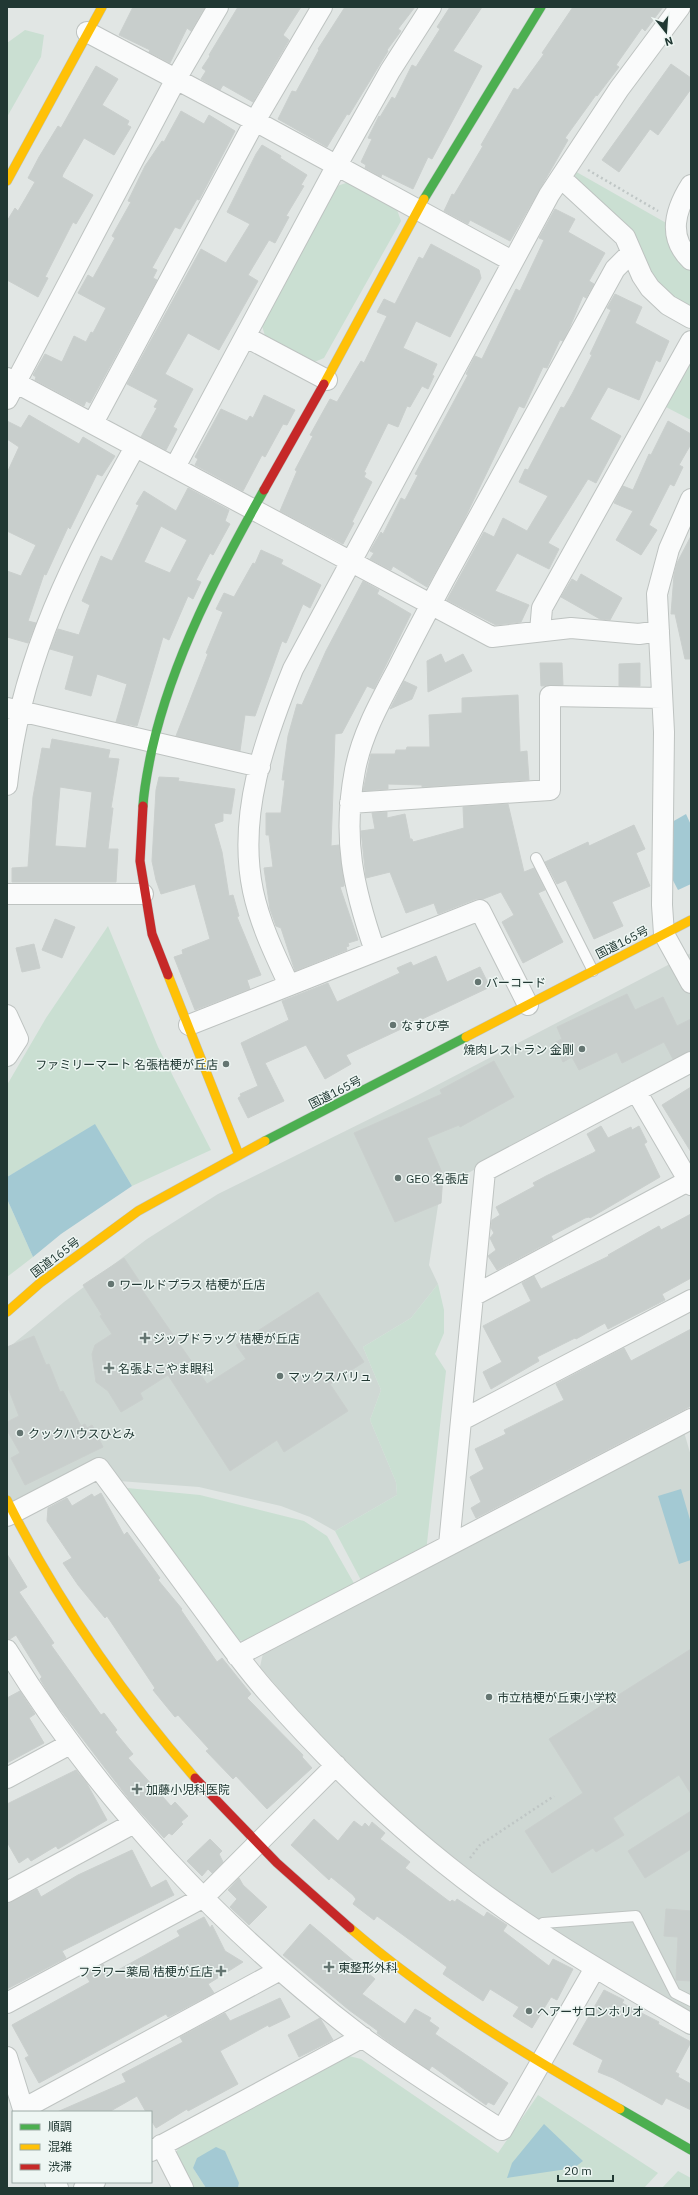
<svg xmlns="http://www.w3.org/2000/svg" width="698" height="2195" font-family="'IBM Plex Sans','Noto Sans JP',sans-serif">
<rect width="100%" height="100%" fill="#e1e6e4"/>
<path fill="#cfd8d4" d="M691,953V1054L470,1172L442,1179L429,1265L438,1284L411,1318L363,1347L381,1390L370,1420L396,1482L397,1495L335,1531L310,1517L281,1506L199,1487L119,1481L101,1461L7,1508V1349L64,1302L147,1239L218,1194L418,1095Z
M684,1432L691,1456V2014L554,1934L426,1836L375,1791L313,1728L260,1667L263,1653Z"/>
<path fill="#cadfd2" d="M25,30L44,35L41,57L7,117V43Z
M573,170L668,224C665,243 677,259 691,271V310C673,300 651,283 644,263C641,254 640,240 634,233C615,211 583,200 573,170Z
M349,182L396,207L401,221L324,358L312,363L266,339L262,326L337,186Z
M691,356V420L664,406Z
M108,926L158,1047L211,1150L132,1186L95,1125L7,1177V1085L46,1018Z
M7,1199L33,1257L7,1277Z
M438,1284L444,1310V1333L435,1354L446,1371L426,1552L362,1582L335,1531L397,1495L396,1482L370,1420L381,1390L363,1347L411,1318Z
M127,1488L200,1495L304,1521L327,1536L355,1585L247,1642L235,1639Z
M345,2055L361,2059L498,2153L538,2095L658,2173L644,2188H238L239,2183L193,2168L206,2188H193L175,2157L179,2145Z
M678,2171L691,2178V2188H662Z"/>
<path fill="#a3c9d3" d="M686,814L691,825V884L678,890L667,869L672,822Z
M95,1124L132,1186L61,1234L33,1257L7,1199V1177Z
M681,1489L691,1523V1560L679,1564L658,1496Z
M544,2124L583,2161L574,2168L507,2178L512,2163Z
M216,2147L225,2151L239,2183L238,2188H206L193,2168L197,2158Z"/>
<path fill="#c8cecc" stroke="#cacfcd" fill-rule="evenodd" d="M133,7H205L191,31L187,28L170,63L149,52L150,50L119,35Z
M238,7H301L283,35L289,40L253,102L223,85L220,90L201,79L206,71L202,68L210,56L209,55Z
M345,7H415L398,29L401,31L387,50L388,51L349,115L347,114L327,147L278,119L292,91L296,92L319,50L318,49Z
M450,7H482L453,51L482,66L432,159L428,157L413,189L382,174L381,177L365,168L366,165L361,162L372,139L368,138L379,116L380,117L392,97L395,99L412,65L416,67L440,29L437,27Z
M573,7H663L645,31L642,28L616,65L619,67L597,96L596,95L565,138L568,140L510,241L470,220L468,224L444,211L452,194L454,195L483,146L481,145L514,88L518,90L544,54L542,53Z
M671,64L691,78V89L658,135L650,129L619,172L602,160Z
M96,66L118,79L102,105L129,121L127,125L131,127L114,155L84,138L63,174L62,177L93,195L76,224L73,222L45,277L48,278L38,297L7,280V221L15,208L18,211L35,182L28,178L39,157L58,126L61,128Z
M181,111L204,124L209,115L235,131L199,200L197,199L180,229L175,227L152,268L157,270L153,278L157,280L90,403L86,401L84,406L35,380L36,377L33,375L45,354L62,362L74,336L86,342L91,332L93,333L106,308L78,293L88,275L93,278L115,238L112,236L131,202L128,201L145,166L162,141L164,142Z
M262,145L281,156L280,158L307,175L301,185L304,186L286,216L289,217L275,243L269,240L248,275L258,281L219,350L188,333L165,374L193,389L173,427L177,429L166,450L141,437L157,408L154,407L158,400L127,384L201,249L226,263L250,224L227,212L256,154Z
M555,209L575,219L568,232L605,253L589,281L594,284L586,298L583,296L569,329L563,341L560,340L547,368L543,367L524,408L519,406L463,522L427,587L393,566L391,570L370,559L374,553L370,551L381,532L383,534L401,498L405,500L418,475L415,474L468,375L466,374L475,356L482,359L516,289L520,291L544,240L539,238Z
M431,244L479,270L481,278L450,337L416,321L403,348L437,364L432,375L434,376L428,389L422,386L410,407L407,406L398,427L388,423L364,472L366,473L364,477L372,482L352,522L354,523L343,544L280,511L297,471L295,470L313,436L310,435L330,399L337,402L361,361L364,363L387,316L377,312L384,299L395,304L419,257L423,259Z
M615,294L642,307L635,323L669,341L660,362L656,360L639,400L608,387L590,419L621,436L596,483L588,479L548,543L559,549L549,569L517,553L495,591L529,605L521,622L496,625L447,600L484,532L494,537L503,518L527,531L548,496L519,482L525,469L528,470L561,407L564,408L572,394L592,355L590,354L611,310L607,308Z
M264,395L295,410L287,425L283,424L265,457L262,455L243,491L195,465L198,459L195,457L221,409L247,421L250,416L253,418Z
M29,415L79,444L83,437L115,456L102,476L97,474L70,529L68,527L46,575L44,574L28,621L36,623L28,643L7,637V571L21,576L36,545L7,531V473L19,447L7,439V421L21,428Z
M668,421L691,434V444L679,465L683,467L674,486L670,484L649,525L657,530L641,555L616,540L633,511L614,503L623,486L633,490L649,454L651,455Z
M188,488L229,510L225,521L230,524L213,555L210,553L196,580L201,582L193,599L188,596L169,640L163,637L137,726L116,722L127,684L97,674L91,696L65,689L74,656L50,649L58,629L79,635L90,605L82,601L101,556L112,561L139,505L136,504L144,491L176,511ZM161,526L187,540L170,573L144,562Z
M691,536V659H685L675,614H671L674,575L677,563Z
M261,550L283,560L281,564L321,585L310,608L303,604L286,643L282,641L255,716L245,715L240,751L176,736L208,654L206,653L223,612L216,609L224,593L234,597L253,563L255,564Z
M581,574L622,598L610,620L600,619L561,597L572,579L577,582Z
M363,581L379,590L377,594L411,614L374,689L367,686L342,733L335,734L331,846L339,845L344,883V886L340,887L358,940L348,943L349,946L346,947L347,950L295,971L281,928L276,926L270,909L264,868L273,867L269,835H266V813H281L285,780H282L288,736L297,704L302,705L326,651Z
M441,654L445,663L463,654L472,671L428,692L427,661Z
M540,663H562L563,685L541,686Z
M640,663V686H619V664Z
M404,681L417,687L412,699L390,709Z
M518,695L520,752L527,751L529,780L422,787V785L388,784V789L363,791L371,754H395L396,750H406L407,747H430L429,715L462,713V698Z
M52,739L110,750L108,758L119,759L111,808H113L108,849H118L116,882H12V868L28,867L33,797L42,748L50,749ZM60,787L92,792L86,848L55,846Z
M159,777L179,778L178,781L235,789L231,814L223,813V821L214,824L222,852L229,896L233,895L239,916L237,917L261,975L247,980L250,989L195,1010L174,957L183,954L182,950L210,939L195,884L161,894L156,880L152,861L156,790Z
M508,804L524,872L534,868L545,890L538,893L563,942L523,963L502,922L514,915L501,892L483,899H476L438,914L434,903L406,913L390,872L366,878L361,831L375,829L372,813L387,812V818L405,814L410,839H412L413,842L464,828L463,807Z
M634,825L645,849L636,853L650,886L612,902L623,926L594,939L566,880L557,884L545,862L588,842L589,846Z
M55,919L75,927L62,958L42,950Z
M34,944L40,968L22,972L16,948Z
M436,956L447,982L480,967L490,987L346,1055L351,1064L325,1079L306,1045L265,1063L284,1101L248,1118L238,1098L241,1096L240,1094L258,1086L241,1043L289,1020L282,1001L328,983L337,1002L400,973L397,968L411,962L413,966Z
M627,994L635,1010L663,997L677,1026L691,1019V1051L673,1059L664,1042L622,1063L617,1052L579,1070L572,1057L563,1062L554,1043L562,1039L557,1027Z
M494,1061L514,1097L460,1127L459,1125L427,1138L443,1175L441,1203L395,1222L354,1133L442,1094L440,1090Z
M691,1087V1152L662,1105Z
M601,1126L608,1138L631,1127L632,1130L639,1126L647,1142L644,1144L660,1177L590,1218L589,1217L585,1218L551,1236L553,1240L497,1270L488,1256L496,1250L490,1238L494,1233L491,1228L492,1220L500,1215L496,1207L535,1186L533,1183L546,1176L593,1153L596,1151L587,1134Z
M691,1214V1278L662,1294L665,1300L608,1329L605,1323L576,1339L575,1338L537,1357L539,1361L491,1389L483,1372L502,1362L483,1326L531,1301L522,1283L534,1276L541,1289L609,1256L608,1255L659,1226L661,1230Z
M124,1258L140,1282L138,1284L207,1384L246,1359L236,1345L318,1292L364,1362L330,1384L348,1411L284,1452L277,1440L230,1471L168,1375L140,1393L143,1399L121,1412L108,1391L96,1382L92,1354L95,1345L112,1334L100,1316L102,1315L83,1285Z
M691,1329V1406L476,1518L471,1508L481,1502L470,1477L484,1469L475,1449L506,1434L504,1430L564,1400L556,1384L624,1348L631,1361Z
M34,1336L46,1365L49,1364L60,1392L63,1391L81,1426L85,1424L87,1428L92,1425L103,1447L25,1485L11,1458L20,1453L7,1430V1422L19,1416L7,1385V1347Z
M101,1493L124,1535L127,1532L160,1578L158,1580L182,1609L181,1610L217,1662L222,1658L251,1694L247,1698L303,1755L302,1757L312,1768L267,1809L236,1776L233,1779L206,1751L209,1749L178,1715L175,1717L153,1690L155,1688L107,1616L105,1618L78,1585L63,1563L72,1558L47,1521L48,1508L67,1498L72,1506L92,1494L94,1497Z
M7,1554L27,1587L19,1592L54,1643L51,1645L101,1715L104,1713L117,1730L115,1732L133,1754L128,1758L171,1806L175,1802L188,1816L181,1822L183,1824L172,1835L169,1833L164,1838L132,1803L52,1699L40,1679L42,1677L16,1635L10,1639H7Z
M691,1649V1794L679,1775L613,1818L624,1835L596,1852L593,1848L552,1873L525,1831L583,1793L549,1739Z
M20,1691L35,1714L29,1718L44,1743L7,1763V1698Z
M76,1770L86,1782L107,1820L58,1849L56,1846L31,1861L28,1857L19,1863L7,1842V1804Z
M691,1811V1849L645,1878L628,1851Z
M314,1819L338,1841L354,1821L362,1827L365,1823L369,1827L372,1822L385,1833L380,1839L410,1862L405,1868L450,1902L452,1900L455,1902L457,1899L484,1917L487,1912L507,1925L503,1931L549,1966L553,1959L573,1969L557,2000L551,1997L532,2028L513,2016L519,2007L490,1989L483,2001L443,1974L447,1967L377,1916L374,1920L353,1904L356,1899L353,1895L331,1877L329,1880L291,1845Z
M210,1839L222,1851L219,1854L223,1862L212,1873L208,1869L202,1876L187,1861Z
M132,1850L151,1888L166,1880L174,1895L62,1951L66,1958L7,1989V1904L37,1889L41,1897L78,1875Z
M239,1878L243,1885L267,1907L249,1925L230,1907L237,1899L228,1890Z
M666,1909L691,1911V1981L676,1980L678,1937L664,1936Z
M204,1917L210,1928L212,1925L225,1951L243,1962L208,1984L214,1993L168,2017L166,2014L39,2083L25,2058L29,2056L12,2025L90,1982L85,1974L103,1964L109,1975L180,1936L177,1931Z
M310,1924L375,1979L362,1994L405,2024L415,2009L431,2018L429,2021L439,2028L435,2034L508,2083L494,2105L488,2102L486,2105L432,2066L429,2070L386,2040L377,2033L378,2031L349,2010L283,1955Z
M604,1990L624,2000L622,2003L659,2022L658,2024L691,2042L675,2072L679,2074L678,2077L691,2084V2110L666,2098L662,2105L613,2078L598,2072L603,2060L573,2044Z
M280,1998L290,2017L269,2027L268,2025L220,2051L238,2084L188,2111L187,2109L156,2128L151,2120V2112H146L137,2096L109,2112H57L126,2082L122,2074L183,2042L180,2037L225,2013L230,2021Z
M320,2018L333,2040L299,2057L288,2035Z"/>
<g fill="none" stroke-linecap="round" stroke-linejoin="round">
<g stroke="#bec3c1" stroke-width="12">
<path id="lane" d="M536,858L593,971
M535,1929L543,1923L636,1916L675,1993L691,2001"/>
</g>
<g stroke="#bec3c1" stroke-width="22">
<path id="street" d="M87,32L255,121L512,261
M561,178L625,237L642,276L650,288L668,305L691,318
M691,185C675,210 667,237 691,260
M246,337L327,380
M7,378L492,637L571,628L639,634L659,631
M7,399L176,79L218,7
M93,423L255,121L322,7
M175,467L337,165L390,71L431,7
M691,499L669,549L657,594L664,732L662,905L664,934L691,983
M540,631L542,608L691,341
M7,708L260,767
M7,785C21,657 74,557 135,447
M350,803L550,790V696L662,698
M7,894H143
M375,951C353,887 342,838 355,770C362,734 380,702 397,670C412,640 428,610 444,580C501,477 558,373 615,269L631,253
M289,985C275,955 260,924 253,891C237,815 265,738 293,669L549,195L619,89L680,7
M7,1015L18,1039L7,1056
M189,1025L480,910L528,1005
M636,1091L691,1185
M473,1296L688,1181
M462,1420L691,1300
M7,1516L99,1468C132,1513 165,1557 197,1601C220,1632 242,1664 268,1693C338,1773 418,1848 505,1909C565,1951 628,1987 691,2024
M449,1545L485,1171L691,1062
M7,1650C99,1799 223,1931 362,2037C407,2070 455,2100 502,2130L595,1968
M237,1656L691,1419
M7,1778L70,1744
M7,1892L134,1823
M7,2003L204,1897L336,1765
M7,2057L24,2112
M23,2109L280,1970
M161,2145L183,2188
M151,2151L363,2037
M55,2182L58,2188
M84,2188L95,2182"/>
</g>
<g stroke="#bdc4c2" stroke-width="10">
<path id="fast" d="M424,199L541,7
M143,806C144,787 148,768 152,749C173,657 218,572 264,490
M265,1141L466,1037
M620,2109L691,2150"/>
</g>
<g stroke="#bdc4c2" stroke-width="10">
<path id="slow" d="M7,181L102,7
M324,384L424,199
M168,975L239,1155
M466,1037L691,920
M7,1312L40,1283L138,1211L265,1141
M7,1500C57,1600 122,1694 195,1778
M350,1928C432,1999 526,2055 620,2109"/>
</g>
<g stroke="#bdc4c2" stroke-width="10">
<path id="jam" d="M264,490L324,384
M143,806L140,861L152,934L168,975
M195,1778L277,1863L350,1928"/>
</g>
<path stroke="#bfc6c5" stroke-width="2.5" stroke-dasharray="2 3" stroke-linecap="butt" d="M588,170L658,211
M470,1858L480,1845L554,1796"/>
<use href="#lane" stroke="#fafbfb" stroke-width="10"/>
<use href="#street" stroke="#fafbfb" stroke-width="20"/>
<use href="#fast" stroke="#4caf50" stroke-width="9"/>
<use href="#slow" stroke="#ffc107" stroke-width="9"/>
<use href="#jam" stroke="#c62828" stroke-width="9"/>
</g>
<g fill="#647571" stroke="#eef6f3" stroke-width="1.5">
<circle cx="478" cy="982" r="4"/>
<circle cx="393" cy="1025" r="4"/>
<circle cx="582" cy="1049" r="4"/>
<circle cx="226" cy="1064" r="4"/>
<circle cx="398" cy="1178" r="4"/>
<circle cx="111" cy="1284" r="4"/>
<path d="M143 1332h4v4h4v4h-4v4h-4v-4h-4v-4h4z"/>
<path d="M107 1362h4v4h4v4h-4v4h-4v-4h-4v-4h4z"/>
<circle cx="280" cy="1376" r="4"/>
<circle cx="20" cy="1433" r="4"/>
<circle cx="489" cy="1697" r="4"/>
<path d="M135 1783h4v4h4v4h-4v4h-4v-4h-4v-4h4z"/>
<path d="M327 1961h4v4h4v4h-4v4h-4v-4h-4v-4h4z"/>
<path d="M219 1965h4v4h4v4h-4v4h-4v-4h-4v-4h4z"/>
<circle cx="529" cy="2011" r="4"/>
</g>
<g text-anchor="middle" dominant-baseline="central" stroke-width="3" stroke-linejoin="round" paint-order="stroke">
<g font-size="12" fill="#213833" stroke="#eef6f3">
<text transform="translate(622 942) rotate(-27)">国道165号</text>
<text transform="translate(335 1092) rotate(-27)">国道165号</text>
<text transform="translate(55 1257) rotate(-37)">国道165号</text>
</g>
<g font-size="12" fill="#213833" stroke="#eef6f3" text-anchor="start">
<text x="486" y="982">バーコード</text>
<text x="401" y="1025">なすび亭</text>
<text x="574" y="1049" text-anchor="end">焼肉レストラン 金剛</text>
<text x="218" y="1064" text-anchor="end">ファミリーマート 名張桔梗が丘店</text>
<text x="406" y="1178">GEO 名張店</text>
<text x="119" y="1284">ワールドプラス 桔梗が丘店</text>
<text x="153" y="1338">ジップドラッグ 桔梗が丘店</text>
<text x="118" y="1368">名張よこやま眼科</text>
<text x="288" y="1376">マックスバリュ</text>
<text x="28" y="1433">クックハウスひとみ</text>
<text x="497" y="1697">市立桔梗が丘東小学校</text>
<text x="146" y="1789">加藤小児科医院</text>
<text x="338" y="1967">東整形外科</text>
<text x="213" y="1971" text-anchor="end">フラワー薬局 桔梗が丘店</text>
<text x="537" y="2011">ヘアーサロンホリオ</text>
</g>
</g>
<rect width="698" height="2195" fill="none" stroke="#213833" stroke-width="16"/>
<rect x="12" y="2111" width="140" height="72" fill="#eef6f3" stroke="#9caaa6"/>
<rect x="20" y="2124" width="20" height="6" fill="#4caf50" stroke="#9caaa6"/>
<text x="48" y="2131" font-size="12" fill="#213833">順調</text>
<rect x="20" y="2144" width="20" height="6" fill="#ffc107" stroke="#9caaa6"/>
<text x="48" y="2151" font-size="12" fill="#213833">混雑</text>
<rect x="20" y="2164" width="20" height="6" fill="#c62828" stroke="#9caaa6"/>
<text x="48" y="2171" font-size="12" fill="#213833">渋滞</text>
<g transform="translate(666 32) rotate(163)" stroke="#eef6f3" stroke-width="3" paint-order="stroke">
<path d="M0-3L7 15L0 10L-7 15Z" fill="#213833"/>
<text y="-6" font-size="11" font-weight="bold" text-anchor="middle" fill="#213833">N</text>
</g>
<path d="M558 2175v6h55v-6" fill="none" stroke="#213833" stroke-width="2"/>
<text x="564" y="2175" font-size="12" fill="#213833" stroke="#eef6f3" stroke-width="3" paint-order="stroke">20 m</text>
</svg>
